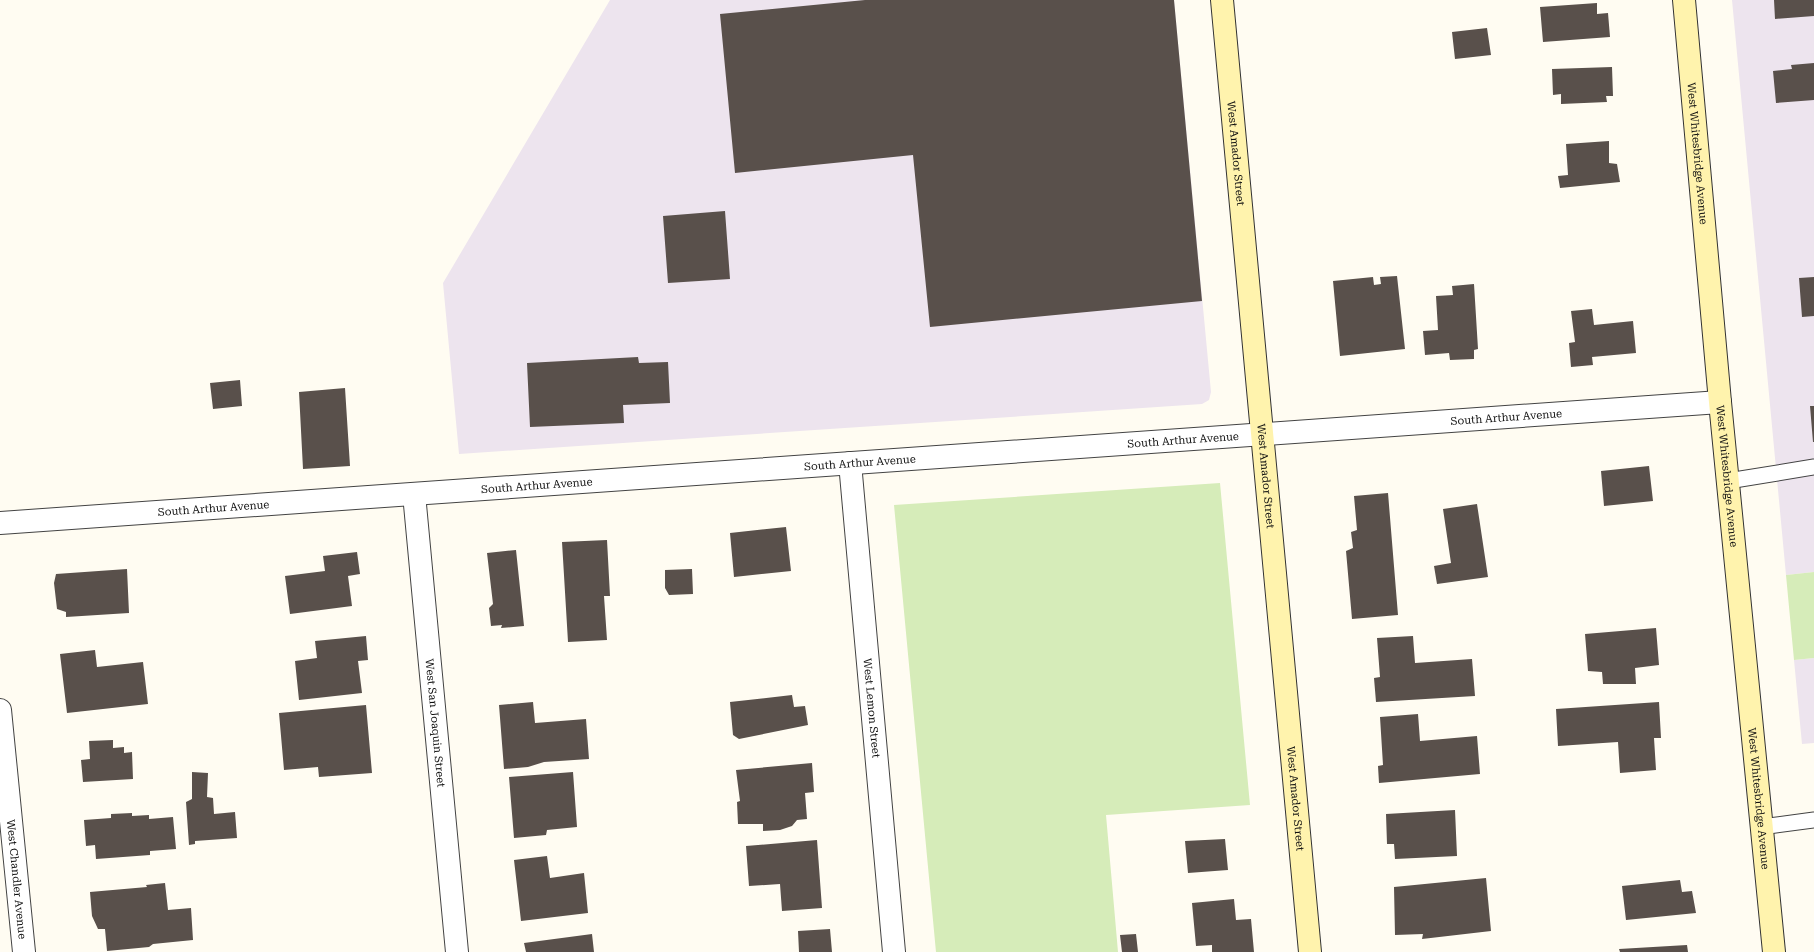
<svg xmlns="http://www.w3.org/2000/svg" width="1814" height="952" font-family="'Roboto Serif',serif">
<rect width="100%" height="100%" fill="#fffcf2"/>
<path fill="#ede4ee" d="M610,0H1174L1211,392L1209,400L1202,404L459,454L443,283Z
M1732,0H1814V572L1786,575Z
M1814,658V743L1802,744L1794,660Z"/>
<path fill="#d6ecb9" d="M1220,483L1250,805L1106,815L1118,952H936L894,505Z
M1814,572V658L1794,660L1786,575Z"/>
<path fill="#59504b" d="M865,0H1174L1202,301L930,327L913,155L735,173L720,14Z
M1774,0H1814V16L1775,19Z
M1597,3V14L1608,13L1610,37L1543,42L1540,7Z
M1487,28L1491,55L1455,59L1452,32Z
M1814,63V100L1776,103L1773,71L1792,69L1791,65Z
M1612,67L1613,96H1606L1607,102L1561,104V94L1553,95L1552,69Z
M1609,141V163L1617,164L1620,182L1560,188L1558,176L1568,175L1566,144Z
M725,211L730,279L668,283L663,216Z
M1397,276L1405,349L1340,356L1333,281L1373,277L1374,285L1381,284L1380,277Z
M1814,277V316L1802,317L1799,278Z
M1474,284L1478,349L1474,350V359L1450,360L1449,353L1425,355L1423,331L1438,330L1436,296L1453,295L1452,286Z
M1592,309L1594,325L1633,321L1636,353L1592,357L1593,365L1571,367L1569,343L1575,342L1571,311Z
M638,357L639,363L668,362L670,403L623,405L624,423L530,427L527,363Z
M240,380L242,406L213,409L210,383Z
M345,388L350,466L303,469L299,392Z
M1810,406H1814V442H1813Z
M1649,466L1653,501L1604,506L1601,471Z
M1388,493L1398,615L1352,619L1346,551L1353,548L1351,532L1357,530L1354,496Z
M1477,504L1488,577L1437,584L1434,566L1451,563L1443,509Z
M786,527L791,571L734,577L730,533Z
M607,540L610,596H604L607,640L568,642L562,542Z
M516,550L524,626L501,628L502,625L491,626L489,608L493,604L487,553Z
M357,552L360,574L348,576L352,606L290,614L285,576L325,571L323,556Z
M127,569L129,613L66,617V612L57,609L54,583L56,574Z
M692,569L693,594L669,595L665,588V570Z
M1656,628L1659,665L1635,668L1636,684H1603L1602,672L1588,671L1585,634Z
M366,636L368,660L358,661L362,693L299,700L295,661L317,658L315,641Z
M1413,636L1415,663L1472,659L1475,696L1376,702L1374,678L1380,677L1377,638Z
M95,650L97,667L143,662L148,704L67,713L60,654Z
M792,695L794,707L805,706L808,725L739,739L733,735L730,702Z
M533,702L535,723L586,719L589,759L544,762L528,767L504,769L499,705Z
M1659,702L1661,738H1654L1656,770L1620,773L1618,742L1558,746L1556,709Z
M366,705L372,773L319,777L318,767L284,770L279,713Z
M1418,714L1420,741L1477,736L1480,774L1379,783L1378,766L1383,765L1380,717Z
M113,740V748L124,747V753L132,752L133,779L83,782L81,760L90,759L89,741Z
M812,763L814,792L805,793L807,819L797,820L792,826L780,830L763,831V824H738L737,802L740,801L736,770Z
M192,772L208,773L207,797L213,798L214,814L235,812L237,838L195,841V844L189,845L186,802L192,799Z
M573,772L577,827L547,830L546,835L514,838L509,777Z
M1455,810L1457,856L1395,859L1394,844H1387L1386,814Z
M132,813V816L149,815V819L173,817L176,849L150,851V855L96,859L95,845L86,846L84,820L111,818V814Z
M1225,839L1228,870L1188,873L1185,841Z
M817,840L822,908L782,911L780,884L749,886L746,846Z
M547,856L550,878L584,873L588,913L521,921L514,860Z
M1486,878L1491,931L1422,939L1423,934L1395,935L1394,887Z
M1680,880L1682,892L1692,891L1696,913L1626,920L1622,886Z
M165,883L168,910L191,908L193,940L153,944L149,947L107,951L105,929H98L92,916L90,892L147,887L146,885Z
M1234,899L1236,920L1251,919L1254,952H1212V945L1196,946L1192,903Z
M830,929L832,952H799L798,931Z
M592,934L594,952H526L524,943Z
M1136,934L1138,952H1122L1120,935Z
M1687,945L1688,952H1620L1619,949Z"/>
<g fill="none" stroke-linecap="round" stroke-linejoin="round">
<g stroke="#434343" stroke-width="17">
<path id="service" d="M1728,481L1814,467
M1761,827L1814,820"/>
</g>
<g stroke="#434343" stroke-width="24">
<g id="minor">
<path id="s1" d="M850,463L894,952"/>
<path id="s2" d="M414,494L457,952"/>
<path id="s3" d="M0,523L1720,402"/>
<path id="s4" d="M0,710L24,952"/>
</g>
</g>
<g stroke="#323232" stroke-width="24">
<g id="secondary">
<path id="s5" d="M1222,0L1310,952"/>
<path id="s6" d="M1684,0L1720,402L1774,952"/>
</g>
</g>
<use href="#service" stroke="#fff" stroke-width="15"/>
<use href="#minor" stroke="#fff" stroke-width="22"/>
<use href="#secondary" stroke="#fff3ad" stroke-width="22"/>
</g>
<g text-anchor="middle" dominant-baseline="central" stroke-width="4" stroke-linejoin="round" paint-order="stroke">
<g font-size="11" fill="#101010" stroke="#fff">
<text stroke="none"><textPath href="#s5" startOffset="154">West Amador Street</textPath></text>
<text stroke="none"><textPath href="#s6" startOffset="154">West Whitesbridge Avenue</textPath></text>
<text stroke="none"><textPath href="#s3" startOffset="1510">South Arthur Avenue</textPath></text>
<text stroke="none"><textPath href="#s3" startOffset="1186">South Arthur Avenue</textPath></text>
<text stroke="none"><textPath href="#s3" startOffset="862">South Arthur Avenue</textPath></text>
<text stroke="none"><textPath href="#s5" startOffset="478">West Amador Street</textPath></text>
<text stroke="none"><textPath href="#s6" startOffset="478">West Whitesbridge Avenue</textPath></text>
<text stroke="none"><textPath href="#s3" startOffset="538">South Arthur Avenue</textPath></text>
<text stroke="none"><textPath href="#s3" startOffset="214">South Arthur Avenue</textPath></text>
<text stroke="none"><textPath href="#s1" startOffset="246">West Lemon Street</textPath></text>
<text stroke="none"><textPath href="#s2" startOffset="230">West San Joaquin Street</textPath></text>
<text stroke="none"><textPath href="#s5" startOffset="802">West Amador Street</textPath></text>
<text stroke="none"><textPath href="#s6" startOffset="802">West Whitesbridge Avenue</textPath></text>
<text stroke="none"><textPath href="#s4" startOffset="170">West Chandler Avenue</textPath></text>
</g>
</g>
</svg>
